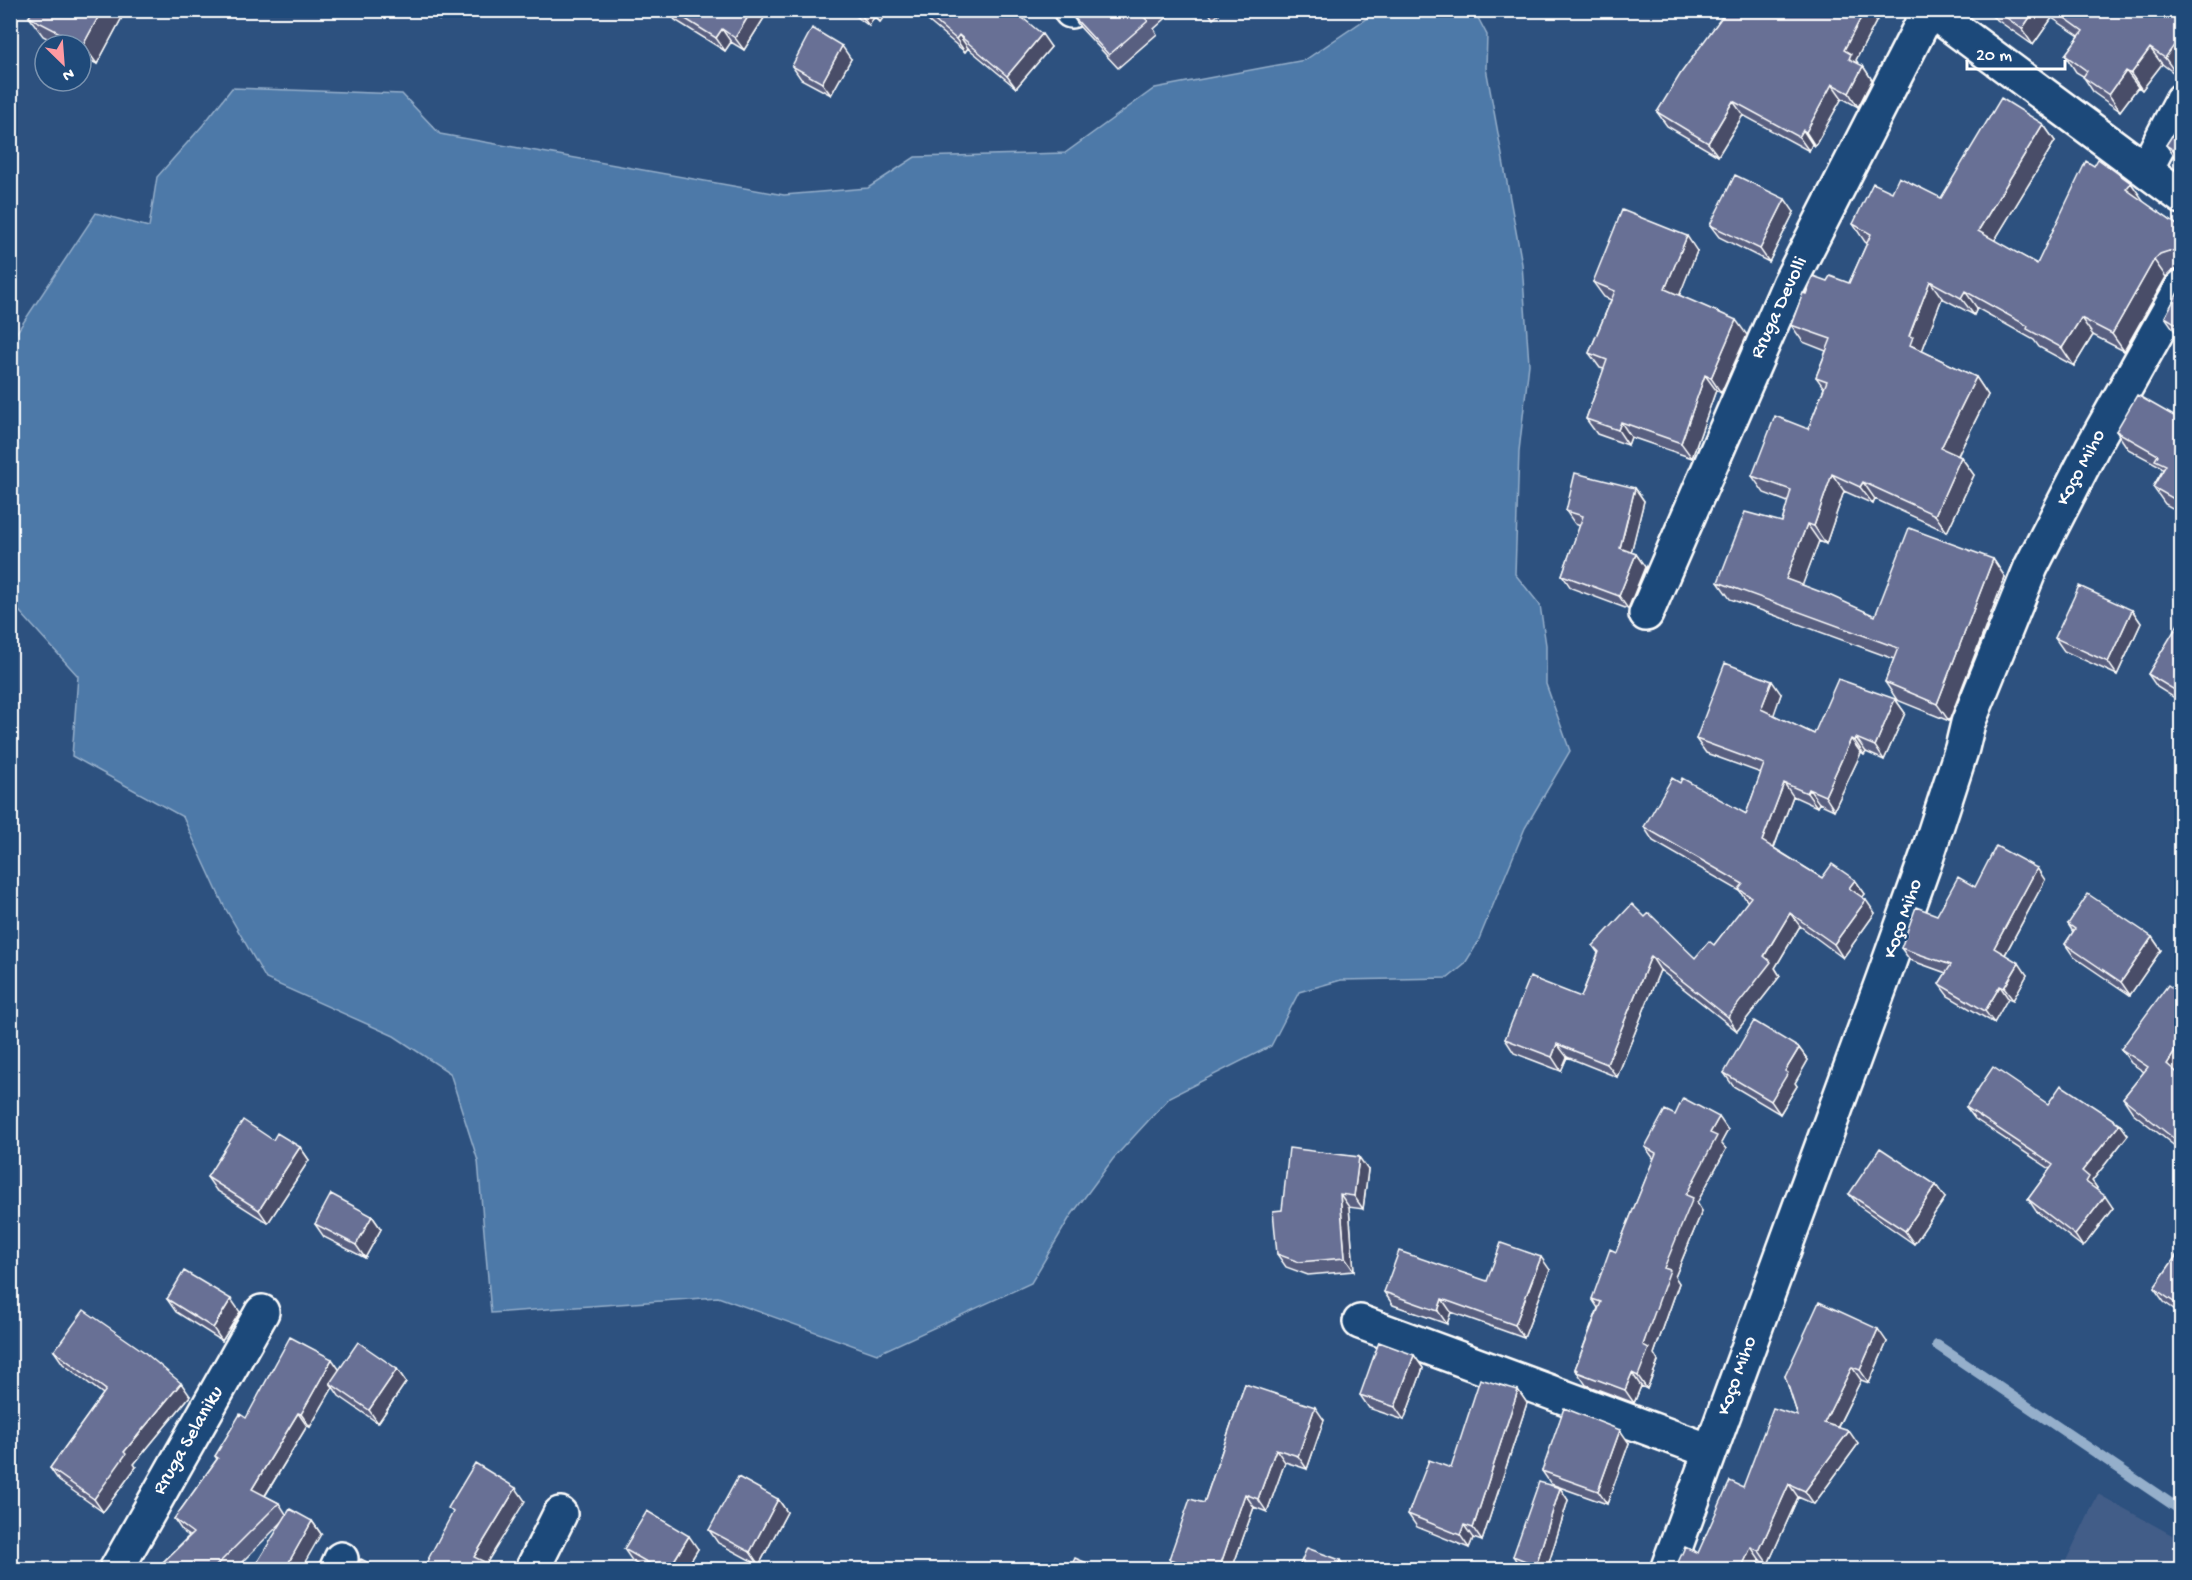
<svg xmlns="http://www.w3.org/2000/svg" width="2192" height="1580" font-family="'Gochi Hand',sans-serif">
<rect width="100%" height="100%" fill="#2d517f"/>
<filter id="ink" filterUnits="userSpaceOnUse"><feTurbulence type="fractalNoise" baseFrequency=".0167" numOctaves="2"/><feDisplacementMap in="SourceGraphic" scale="12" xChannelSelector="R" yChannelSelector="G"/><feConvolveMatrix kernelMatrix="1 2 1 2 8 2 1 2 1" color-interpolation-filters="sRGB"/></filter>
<g filter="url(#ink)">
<path fill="#425d88" d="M2098,1494L2181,1540V1569H2062Z"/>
<path fill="#4e79a8" stroke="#95afcb" stroke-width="1.5" d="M1384,10L1469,11L1476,14L1487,35L1486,68L1522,264L1529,364L1519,451L1515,574L1540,605L1546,645V684L1570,751L1525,828L1477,944L1464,965L1448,978L1341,980L1299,992L1271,1046L1170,1097L1113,1159L1070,1217L1031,1283L877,1354L718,1297L491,1313L478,1161L450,1073L394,1036L266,979L224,906L183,817L72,756L78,676L11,602V341L96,213L149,227L157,177L203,125L232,88L402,94L440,134L784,195L868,188L915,157L1065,153L1155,88L1305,60L1376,12Z"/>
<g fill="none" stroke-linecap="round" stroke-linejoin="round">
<path stroke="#95afcb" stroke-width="10" d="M1937,1345L2182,1511"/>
<g stroke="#fff" stroke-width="38">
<path id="minor" d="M1930,10L2182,197
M1071,11L1072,10
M2146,169L2182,100
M1646,614L1789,284L1929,10
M1360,1322L1710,1451
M116,1570L262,1312
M336,1570L341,1559
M532,1570L560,1514
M1667,1570L1883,979L1927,856L1962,748L1968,723L2031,567L2093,446L2182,287"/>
</g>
<use href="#minor" stroke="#1f4a7a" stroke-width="33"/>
</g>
<path fill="#595f80" stroke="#fff" stroke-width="1.5" d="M126,10L97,64L81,56V45H60L43,36L29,17Z
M420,10H443L439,20Z
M668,10H769L744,50L731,42L725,51L675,20Z
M848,10H889L880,22L874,17L869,26Z
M915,10H1013L1051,47L1016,88L968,48L965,52Z
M1075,10H1175L1154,29L1157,34L1118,68L1080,27L1071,14Z
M1207,10H1224L1213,19Z
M1983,10H2181L2177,75L2162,64L2142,90L2138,87L2120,111L2094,93L2083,76L2076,72L2065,55L2079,36L2052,18L2033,45Z
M1879,16L1856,60L1858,64L1863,66L1872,80L1858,107L1842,98L1815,146L1812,144L1809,151L1743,115L1718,156L1667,126L1657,112Z
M851,59L831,95L801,79L792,66Z
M2181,122V161L2175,157L2166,145Z
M2043,124L2055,141L1994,241L2037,264L2094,166L2131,183L2142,201L2181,228V268L2172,271L2166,277L2124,351L2093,335L2074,366L2039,347L2034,340L1977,308L1974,315L1942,298L1922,351L1976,377L1988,395L1958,456L1961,457L1974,475L1947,532L1875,499L1873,504L1844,491L1826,544L1819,541L1802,585L1875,616L1993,559L2005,577L1949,721L1897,700L1885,682L1894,659L1730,599L1718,582L1782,522L1788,502L1764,493L1752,476L1808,429L1824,388L1816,377L1826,351L1803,342L1791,325L1806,294L1827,281L1849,283L1867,243L1865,242L1853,224L1892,192L1941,198Z
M1794,212L1769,262L1719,237L1710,225Z
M1697,251L1679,295L1747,335L1721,393L1716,390L1692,458L1631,437L1628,445L1597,434L1586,419L1604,369L1600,368L1589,353L1611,300L1604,297L1593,282Z
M2181,287V337L2177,334L2165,317Z
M2181,420V513L2165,504L2153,487L2163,470L2160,466L2128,449L2116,431Z
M1635,488L1644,501L1631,552L1636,554L1645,567L1628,609L1571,588L1562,575L1580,526L1575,524L1566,511Z
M2132,610L2141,623L2117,675L2064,651L2055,638Z
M2181,622V702L2157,687L2148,674Z
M1781,694L1773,715L1814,734L1895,699L1905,713L1884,760L1866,752L1864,755L1861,753L1834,810L1819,803L1817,807L1793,796L1774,848L1822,878L1855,880L1865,894L1862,897L1875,913L1843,958L1800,926L1775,968L1780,976L1737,1031L1660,970L1617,1077L1567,1057L1561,1071L1514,1053L1505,1039L1581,997L1598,953L1593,946L1645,917L1695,958L1714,945L1748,902L1740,891L1653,841L1644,827L1680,783L1746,814L1761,773L1706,753L1696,739Z
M2045,880L2005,955L2027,975L2013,1000L2008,998L1994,1023L1948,996L1939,984L1946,973L1910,960L1901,948L1937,915L1975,887Z
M2068,924L2152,937L2161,950L2130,995L2074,957L2065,944L2073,932Z
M1799,1048L1808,1060L1795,1083L1797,1086L1780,1114L1733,1086L1724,1073Z
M2121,1049L2181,1072L2180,1075L2181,1076V1151L2133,1113L2123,1098L2144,1072L2131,1063Z
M2048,1104L2128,1135L2092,1181L2097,1188L2096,1190L2113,1208L2083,1247L2036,1211L2028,1199L2050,1169L1975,1119L1966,1107Z
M1675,1115L1728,1130L1721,1143L1726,1149L1697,1203L1702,1211L1675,1277L1679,1283L1654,1354L1658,1361L1647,1389L1641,1386L1634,1403L1586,1385L1575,1369L1598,1308L1592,1299L1616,1252L1654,1159L1645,1147Z
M273,1140L300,1147L309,1160L268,1223L216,1190L207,1177Z
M1368,1170L1363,1209L1349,1207L1354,1271L1308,1275L1286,1267L1277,1254L1282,1210Z
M1849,1194L1945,1198L1914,1244L1859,1206Z
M372,1216L381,1229L365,1258L324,1237L315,1224Z
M2181,1249V1314L2164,1302L2154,1288Z
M1550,1270L1524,1338L1451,1312L1447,1324L1393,1305L1384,1292L1487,1281Z
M167,1299L240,1312L222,1341L176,1312Z
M1887,1342L1869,1383L1861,1380L1838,1427L1858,1444L1814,1504L1798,1497L1768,1564L1760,1560L1698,1553L1743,1487L1798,1416L1785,1376Z
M54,1351L190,1396L134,1464L136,1467L103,1512L59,1481L50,1468L103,1394L63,1364Z
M1414,1355L1423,1368L1404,1420L1369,1408L1360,1395Z
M397,1369L406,1382L378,1423L339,1396L333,1387L310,1427L307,1426L265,1496L279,1503L286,1514L312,1521L321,1534L282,1522L235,1569H156L189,1536L183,1532L174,1519L217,1459L215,1456L246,1418L339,1370Z
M1245,1384L1324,1420L1307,1469L1285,1462L1267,1512L1254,1507L1232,1569H1176L1169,1559L1204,1503Z
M1518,1390L1527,1403L1482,1541L1473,1538L1469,1548L1417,1527L1408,1514L1451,1468Z
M1629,1443L1607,1504L1551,1484L1542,1471Z
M1560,1488L1568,1500L1547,1569H1526L1521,1568L1513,1556Z
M778,1499L787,1512L759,1565L718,1543L709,1530Z
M624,1549H698L686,1569H646L633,1562Z"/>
<path fill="#484e68" stroke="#fff" stroke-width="1.5" d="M102,10H126L97,64L83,45Z
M432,10H443L439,20Z
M752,10H769L744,50L735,38Z
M861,10H869L874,17L869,26L860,13Z
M872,10H889L880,22Z
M1865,10H1875L1879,16L1856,60L1861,68L1859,73L1844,50Z
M2035,10H2047L2052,18L2033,45L2022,29Z
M2181,27V68L2177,75L2165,58L2178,32Z
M722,29L731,42L725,51L716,38Z
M1042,34L1051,47L1016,88L1007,76Z
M959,35L968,48L965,52L956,39Z
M842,46L851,59L831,95L822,83Z
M2150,48L2162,64L2142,90L2131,74Z
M1863,66L1872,80L1858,107L1849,93Z
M2126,71L2138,87L2120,111L2109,95Z
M1832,84L1842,98L1815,146L1806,132Z
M1733,101L1743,115L1718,156L1708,143Z
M2043,124L2055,141L1990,248L1978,231Z
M1803,130L1812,144L1809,151L1799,137Z
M2131,183L2143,200L2138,206L2126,189Z
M1785,199L1794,212L1769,262L1760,249Z
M1687,236L1697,251L1676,304L1665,289Z
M2154,260L2166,277L2124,351L2112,334Z
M1930,281L1942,298L1922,351L1910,345L1909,336Z
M1965,291L1977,308L1974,315L1961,298Z
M2081,318L2093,335L2074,366L2062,348Z
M1736,320L1747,335L1721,393L1711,378Z
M1705,375L1716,390L1692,458L1681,443Z
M1976,377L1988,395L1953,465L1941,448Z
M1621,422L1631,437L1628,445L1618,430Z
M1961,457L1974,475L1947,532L1935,515Z
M1832,474L1844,491L1826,544L1814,526Z
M1863,482L1875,499L1873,504L1860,487Z
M1635,488L1644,501L1629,561L1620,548Z
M1807,524L1819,541L1798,597L1786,579Z
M1636,554L1645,567L1628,609L1619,596Z
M1993,559L2005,577L1949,721L1937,704Z
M2132,610L2141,623L2117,675L2108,662Z
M1772,681L1781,694L1771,723L1761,709Z
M1895,699L1905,713L1884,760L1875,746Z
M1856,738L1866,752L1864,755L1855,741Z
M1851,739L1861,753L1834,810L1825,796Z
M1784,783L1793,796L1771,855L1762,841Z
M1809,789L1819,803L1817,807L1807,793Z
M2037,868L2045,880L2002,960L1994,948Z
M1855,880L1865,894L1859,902L1849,888Z
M1866,900L1875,913L1843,958L1834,944Z
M1790,913L1800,926L1775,968L1780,976L1737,1031L1728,1017Z
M2152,937L2161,950L2130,995L2121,982Z
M1651,956L1660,970L1617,1077L1607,1064Z
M2019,963L2027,975L2013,1000L2004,988Z
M2000,986L2008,998L1994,1023L1985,1011Z
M2181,1042V1072L2177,1079L2167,1064Z
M1557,1044L1567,1057L1561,1071L1552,1057Z
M1799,1048L1808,1060L1795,1083L1797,1086L1780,1114L1771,1101L1785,1071Z
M1719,1117L1728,1130L1721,1143L1726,1149L1697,1203L1702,1211L1675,1277L1679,1283L1654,1354L1658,1361L1647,1389L1638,1376L1643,1345L1664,1268L1686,1195L1710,1133Z
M2120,1124L2128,1135L2092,1181L2097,1188L2094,1194L2086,1182L2082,1171Z
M2181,1135V1148L2177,1141Z
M300,1147L309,1160L268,1223L259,1210Z
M1359,1157L1368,1170L1363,1209L1354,1196Z
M1936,1185L1945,1198L1914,1244L1905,1231Z
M1340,1194L1349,1207L1354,1271L1345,1258Z
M2105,1196L2113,1208L2083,1247L2075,1235Z
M372,1216L381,1229L365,1258L356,1245Z
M1541,1257L1550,1270L1524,1338L1515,1325Z
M231,1299L240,1312L222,1341L213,1328Z
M1442,1299L1451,1312L1447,1324L1438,1311Z
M1878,1329L1887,1342L1869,1383L1860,1370Z
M1414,1355L1423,1368L1404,1420L1395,1407Z
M332,1359L341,1372L330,1383L333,1387L310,1427L301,1414Z
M1852,1367L1861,1380L1833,1436L1824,1423Z
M397,1369L406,1382L378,1423L369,1410Z
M1632,1373L1641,1386L1634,1403L1625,1390Z
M181,1383L190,1396L134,1464L136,1467L103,1512L94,1499L124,1452Z
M1518,1390L1527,1403L1482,1541L1473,1528Z
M1315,1407L1324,1420L1307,1469L1298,1456Z
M298,1413L307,1426L261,1502L252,1489Z
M1620,1430L1629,1443L1607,1504L1598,1491Z
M1849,1431L1858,1444L1814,1504L1805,1491Z
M1276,1449L1285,1462L1267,1512L1258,1499Z
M1789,1484L1798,1497L1768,1564L1759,1551Z
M516,1488L525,1501L483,1569L474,1557Z
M1560,1488L1568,1500L1547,1569H1539L1536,1565Z
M1245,1494L1254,1507L1232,1569H1219Z
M778,1499L787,1512L759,1565L750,1552Z
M312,1521L321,1534L301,1569H285Z
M1464,1525L1473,1538L1469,1548L1460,1535Z
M689,1536L698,1549L686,1569H669Z
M1751,1547L1760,1560L1756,1569H1741Z
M1340,1560L1346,1569H1336Z
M487,1563L491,1569H484Z"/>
<path fill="#676f95" stroke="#fff" stroke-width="1.5" d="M33,10H102L83,45L29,17Z
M671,10H752L735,38L722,29L716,38Z
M922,10H1013L1042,34L1007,76L959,35L956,39Z
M1075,10H1151L1144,17L1148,21L1109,55L1071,14Z
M1727,10H1865L1844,50L1851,54L1849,59L1863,66L1849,93L1832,84L1806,132L1803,130L1799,137L1733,101L1708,143L1657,112L1681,73Z
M1996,10H2035L2022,29Z
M2054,10H2181V27L2178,32L2181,35V36L2165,58L2150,48L2131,74L2126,71L2109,95L2083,77L2087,71L2065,55L2083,31Z
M812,28L842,46L822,83L792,66Z
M2001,98L2043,124L1978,231L2037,264L2086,161L2094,166L2098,159L2131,183L2126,189L2181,228V256L2179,253L2169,251L2160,254L2154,260L2112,334L2081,318L2062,348L2027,329L2028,326L1965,291L1961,298L1930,281L1909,336L1913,337L1910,345L1976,377L1941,448L1961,457L1935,515L1863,482L1860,487L1832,474L1814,526L1807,524L1786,579L1829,595L1875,616L1909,528L1993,559L1937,704L1885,682L1898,648L1718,582L1745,512L1782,522L1791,490L1752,476L1775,416L1808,429L1827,381L1816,377L1831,339L1791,325L1803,293L1806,294L1813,276L1827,281L1830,276L1849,283L1871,234L1853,224L1873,183L1892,192L1899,177L1941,198Z
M2181,122V155L2166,145Z
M1735,175L1785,199L1760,249L1710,225Z
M1622,210L1687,236L1665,289L1736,320L1711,378L1705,375L1681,443L1621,422L1618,430L1586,419L1607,360L1589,353L1615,291L1593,282Z
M2181,287V327L2165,317Z
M2137,395L2181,420V503L2153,487L2166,465L2155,460L2158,455L2116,431Z
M1575,473L1635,488L1620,548L1636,554L1619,596L1562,575L1583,516L1566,511Z
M2079,586L2132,610L2108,662L2055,638Z
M2180,621L2181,622V694L2148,674Z
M1725,663L1772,681L1761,709L1814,734L1838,679L1895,699L1875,746L1856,738L1855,741L1851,739L1825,796L1809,789L1807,793L1784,783L1762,841L1822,878L1832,864L1855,880L1849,888L1866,900L1834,944L1790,913L1764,956L1771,962L1728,1017L1651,956L1607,1064L1557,1044L1552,1057L1505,1039L1530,977L1581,997L1599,952L1593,946L1632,904L1645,917L1649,913L1695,958L1709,941L1714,945L1751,897L1739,889L1743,884L1644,827L1672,778L1680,783L1682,778L1746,814L1764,764L1696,739Z
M1996,846L2037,868L1994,948L2019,963L2004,988L2000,986L1985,1011L1939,984L1951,965L1901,948L1916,907L1937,915L1958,877L1975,887Z
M2088,894L2152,937L2121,982L2065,944L2075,929L2068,924Z
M2168,985L2181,994V1042L2167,1064L2181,1076V1135L2177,1141L2123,1098L2148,1067L2121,1049Z
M1754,1021L1799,1048L1785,1071L1788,1073L1771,1101L1724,1073Z
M1993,1067L2048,1104L2061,1085L2120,1124L2082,1171L2089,1177L2086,1182L2105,1196L2075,1235L2028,1199L2053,1165L1966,1107Z
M1683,1098L1719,1117L1710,1133L1717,1136L1686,1195L1693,1198L1664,1268L1670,1270L1643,1345L1649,1348L1638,1376L1632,1373L1625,1390L1577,1372L1578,1370L1575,1369L1601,1302L1592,1299L1610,1249L1616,1252L1656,1153L1645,1147L1665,1110L1675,1115Z
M243,1120L273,1140L277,1133L300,1147L259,1210L207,1177Z
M1289,1148L1359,1157L1354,1196L1340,1194L1345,1258L1299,1262L1277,1254L1273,1211L1282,1210Z
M1880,1148L1936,1185L1905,1231L1849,1194Z
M331,1194L372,1216L356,1245L315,1224Z
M1501,1243L1541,1257L1515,1325L1442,1299L1438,1311L1384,1292L1399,1251L1487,1281Z
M2181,1249V1307L2154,1288Z
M184,1271L231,1299L213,1328L167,1299Z
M1819,1302L1878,1329L1860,1370L1852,1367L1824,1423L1849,1431L1805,1491L1789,1484L1759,1551L1751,1547L1741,1569H1675L1685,1547L1698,1553L1730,1481L1743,1487L1773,1408L1798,1416L1785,1376Z
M84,1310L143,1351L181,1383L124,1452L126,1454L94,1499L50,1468L106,1390L54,1351Z
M290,1337L332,1359L301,1414L298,1413L252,1489L279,1503L213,1569H156L193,1533L174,1519L218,1458L215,1456L240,1414L246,1418Z
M358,1342L397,1369L369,1410L330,1383Z
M1379,1342L1414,1355L1395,1407L1360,1395Z
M1480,1379L1518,1390L1473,1528L1464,1525L1460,1535L1408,1514L1429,1460L1451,1468Z
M1245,1384L1315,1407L1298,1456L1276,1449L1258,1499L1245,1494L1219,1569H1200L1169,1559L1190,1499L1204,1503Z
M1564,1408L1620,1430L1598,1491L1542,1471Z
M475,1463L516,1488L474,1557L487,1563L484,1569H423L453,1512L448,1508Z
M738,1477L778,1499L750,1552L709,1530Z
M1539,1482L1560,1488L1536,1565L1513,1556Z
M290,1509L312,1521L285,1569H253Z
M647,1511L689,1536L669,1569H659L624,1549Z
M1307,1548L1340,1560L1336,1569H1298Z
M1075,1558L1101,1569H1070Z
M361,1559L380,1569H355Z"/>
</g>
<g text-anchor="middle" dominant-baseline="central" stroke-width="4.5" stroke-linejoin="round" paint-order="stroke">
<g font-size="20" fill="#fff" stroke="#1f4a7a">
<text transform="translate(1780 308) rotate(-65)">Rruga Devolli</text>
<text transform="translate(2082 468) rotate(-62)">Koço Miho</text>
<text transform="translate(1904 919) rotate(-71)">Koço Miho</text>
<text transform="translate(1738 1376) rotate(-70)">Koço Miho</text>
<text transform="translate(189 1441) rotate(-60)">Rruga Selaniku</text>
</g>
</g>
<rect width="2192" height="1580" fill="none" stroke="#1f4a7a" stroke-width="36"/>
<rect x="18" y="18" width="2156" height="1544" fill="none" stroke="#fff" stroke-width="2" filter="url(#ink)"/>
<g transform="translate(63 63) rotate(155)"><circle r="28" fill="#1f4a7a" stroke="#7992af" stroke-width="1.5"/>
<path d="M0-4.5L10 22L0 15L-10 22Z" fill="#ff9aa2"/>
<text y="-9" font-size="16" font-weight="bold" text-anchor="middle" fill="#ffffff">N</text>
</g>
<path d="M1967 60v9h98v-9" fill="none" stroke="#ffffff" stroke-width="3"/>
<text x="1976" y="60" font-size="18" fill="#ffffff" stroke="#1f4a7a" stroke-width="4.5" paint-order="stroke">20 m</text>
</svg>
